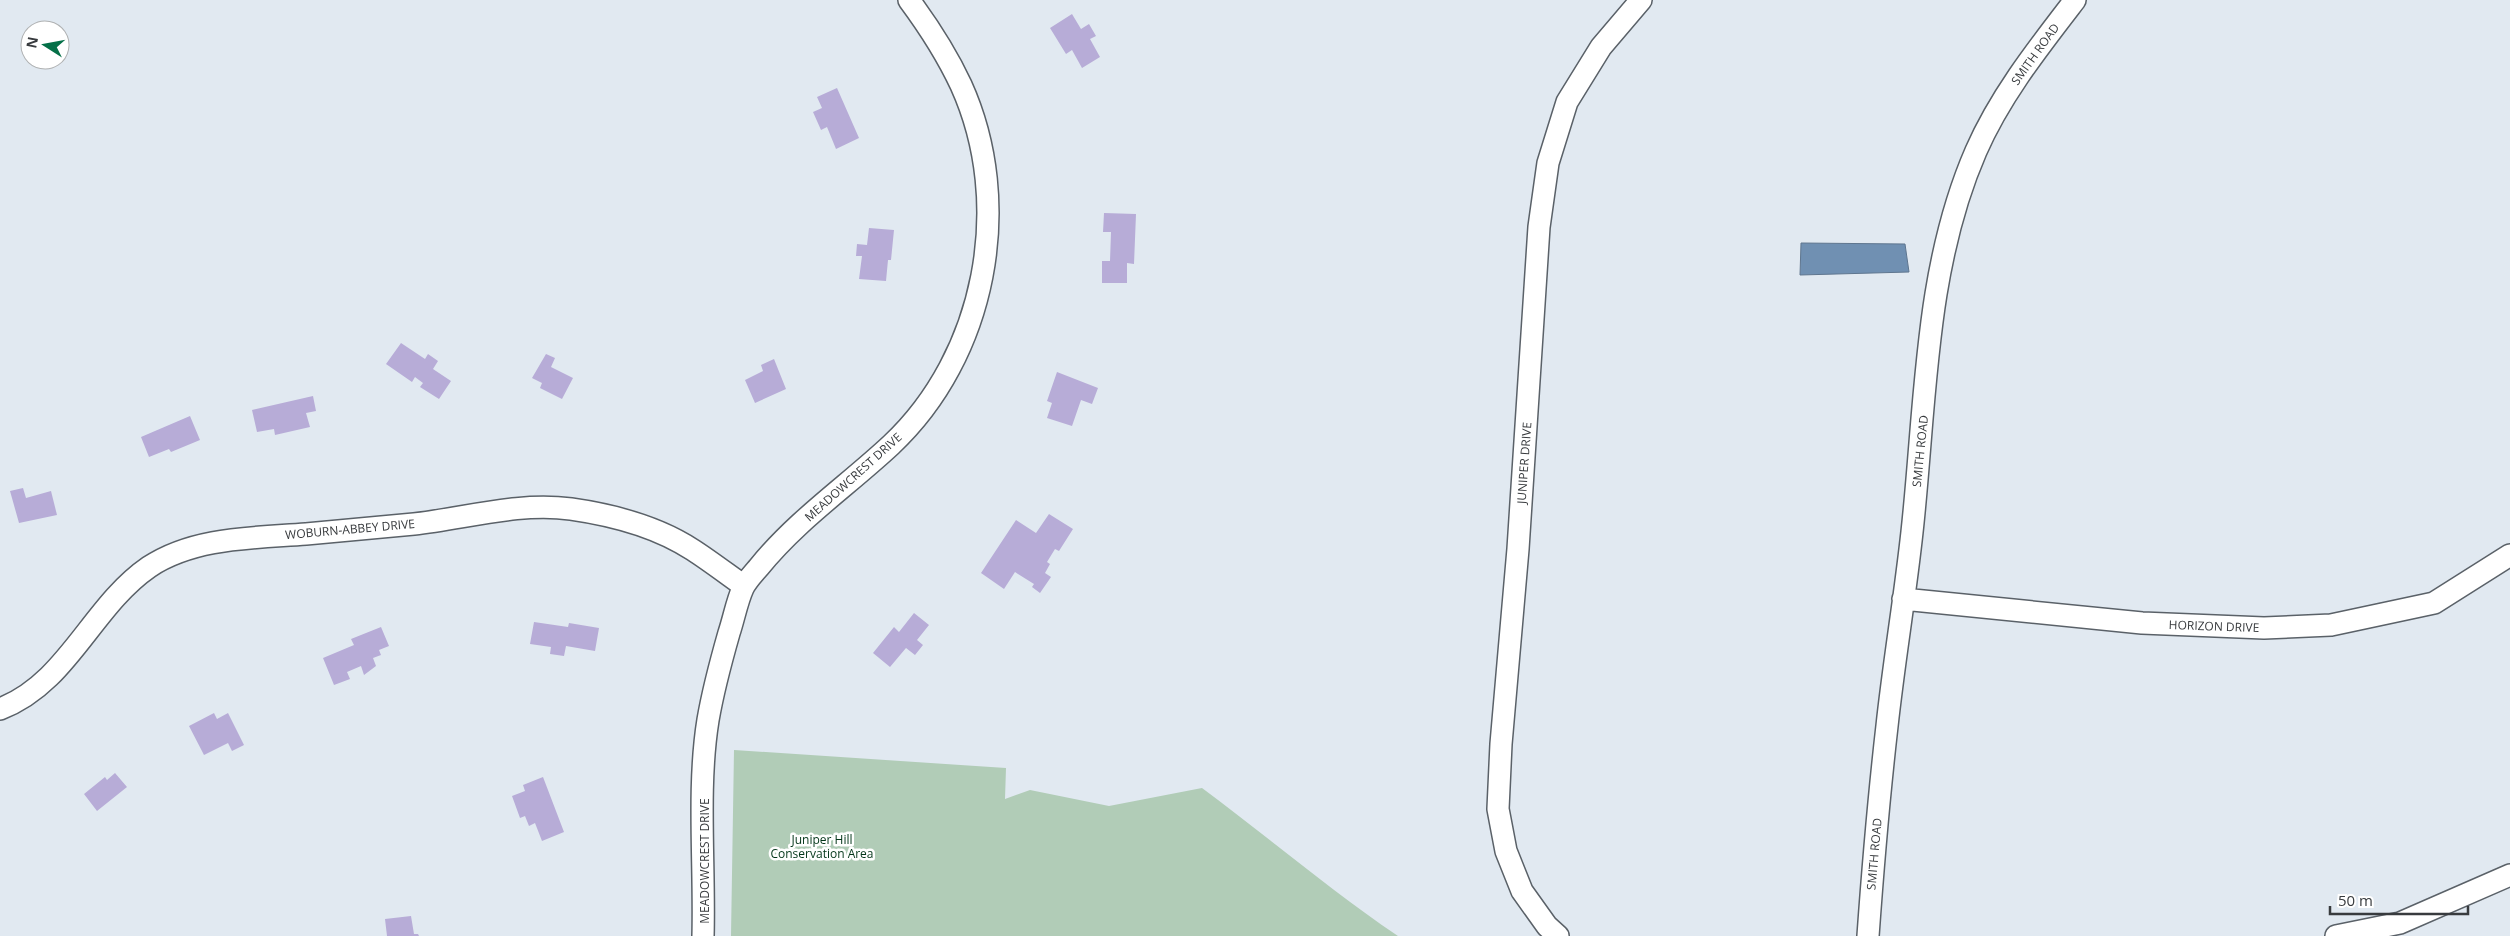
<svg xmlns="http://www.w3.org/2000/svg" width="2510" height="936" font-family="'Open Sans',sans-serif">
<rect width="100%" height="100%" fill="#e1e9f1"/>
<path fill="#b1ccb7" d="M734,750L1006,768L1005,799L1030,790L1109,806L1202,788C1268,837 1330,890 1398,936H731Z"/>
<path fill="#7090b2" stroke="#5f768f" d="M1801,243L1905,244L1909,272L1800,275Z"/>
<path fill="#b7acd7" d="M1072,14L1081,29L1089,24L1096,36L1090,39L1100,57L1082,68L1072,50L1066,54L1050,28Z
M837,88L859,138L836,149L827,127L821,130L813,112L822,108L817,97Z
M1104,213L1136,214L1134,264L1127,263V283H1102V261H1110L1111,232H1103Z
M869,228L894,230L891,260H888L886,281L859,279L862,256H856L857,244L867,245Z
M401,343L425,359L428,354L438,361L433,369L451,381L439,399L420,387L423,383L415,377L412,382L386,364Z
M546,354L555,358L551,367L573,378L562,399L540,388L542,383L532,378Z
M774,359L786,389L755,403L745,380L763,371L761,365Z
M1057,372L1098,388L1092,404L1081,400L1072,426L1047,418L1052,403L1047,401Z
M313,396L316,411L306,413L310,427L275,435L274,429L257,432L252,410Z
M190,416L200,440L171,452L169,449L149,457L141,437Z
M23,488L26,498L51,491L57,515L19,523L10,491Z
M1049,514L1073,529L1059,551L1055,549L1047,562L1050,564L1045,573L1051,577L1040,593L1032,587L1034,584L1015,572L1004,589L981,573L1016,520L1036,533Z
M914,613L929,625L917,640L923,645L915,655L906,648L890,667L873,653L894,627L899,632Z
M534,622L568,627L569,623L599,628L595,651L566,646L564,656L550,654L551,647L530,644Z
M381,627L389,646L379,650L381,655L373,658L376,666L364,675L361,666L347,672L350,679L334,685L323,658L354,645L351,639Z
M214,713L217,719L228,713L244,745L232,751L228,743L204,755L189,726Z
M115,773L127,787L97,811L84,794L105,777L107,780Z
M543,777L564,832L542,841L535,823L529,826L525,816L520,818L512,796L525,791L523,785Z
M411,916L414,934H418L419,936H387L385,919Z"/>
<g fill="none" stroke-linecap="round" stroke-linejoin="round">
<g stroke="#5a6168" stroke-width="24">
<path id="street" d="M1903,599L2142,623L2264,628L2331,625L2434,603L2510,555
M0,709C68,683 91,607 149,567C194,537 254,538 306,534C342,531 378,527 414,524C467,518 518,502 571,509C613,515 658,527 693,550C710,561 727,574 744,586
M703,936C705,866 697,788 708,720C713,691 721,661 729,633C734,618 737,601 743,588C747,580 754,573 759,567C797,520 847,486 891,445C986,356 1015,204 961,85C947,55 929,27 909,0
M1558,936L1547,926L1522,891L1506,851L1498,809L1501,744L1518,549L1539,227L1548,163L1567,102L1601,47L1641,0
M1868,936C1873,866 1879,796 1887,726C1894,661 1905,597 1912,532C1926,405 1924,270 1976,151C2000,96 2038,48 2075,0
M2336,936L2400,923L2510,875"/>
</g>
<use href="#street" stroke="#fff" stroke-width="21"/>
</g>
<g text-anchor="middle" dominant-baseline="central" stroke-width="5" stroke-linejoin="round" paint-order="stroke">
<g font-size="12" fill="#383b3e" stroke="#fff">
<text transform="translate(2035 54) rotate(-54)">SMITH ROAD</text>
<text transform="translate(1920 451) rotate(-84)">SMITH ROAD</text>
<text transform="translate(1524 463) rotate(-86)">JUNIPER DRIVE</text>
<text transform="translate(853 477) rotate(-42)">MEADOWCREST DRIVE</text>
<text transform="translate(350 529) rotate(-5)">WOBURN-ABBEY DRIVE</text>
<text transform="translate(2214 626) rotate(2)">HORIZON DRIVE</text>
<text transform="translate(1874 854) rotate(-85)">SMITH ROAD</text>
<text transform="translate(704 861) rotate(-90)">MEADOWCREST DRIVE</text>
</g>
<g font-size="12" fill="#023518" stroke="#fff">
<text x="822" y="839">Juniper Hill<tspan x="822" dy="14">Conservation Area</tspan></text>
</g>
</g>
<g transform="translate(45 45) rotate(281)"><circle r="24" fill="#ffffff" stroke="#afb1b2"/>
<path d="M0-4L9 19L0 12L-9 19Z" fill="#057048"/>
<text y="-8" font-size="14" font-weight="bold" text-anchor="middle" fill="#383b3e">N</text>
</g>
<path d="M2330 906v8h138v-8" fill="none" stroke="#383b3e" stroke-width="2.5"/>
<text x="2338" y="906" font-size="15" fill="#383b3e" stroke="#ffffff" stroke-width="4" paint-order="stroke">50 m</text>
</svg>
